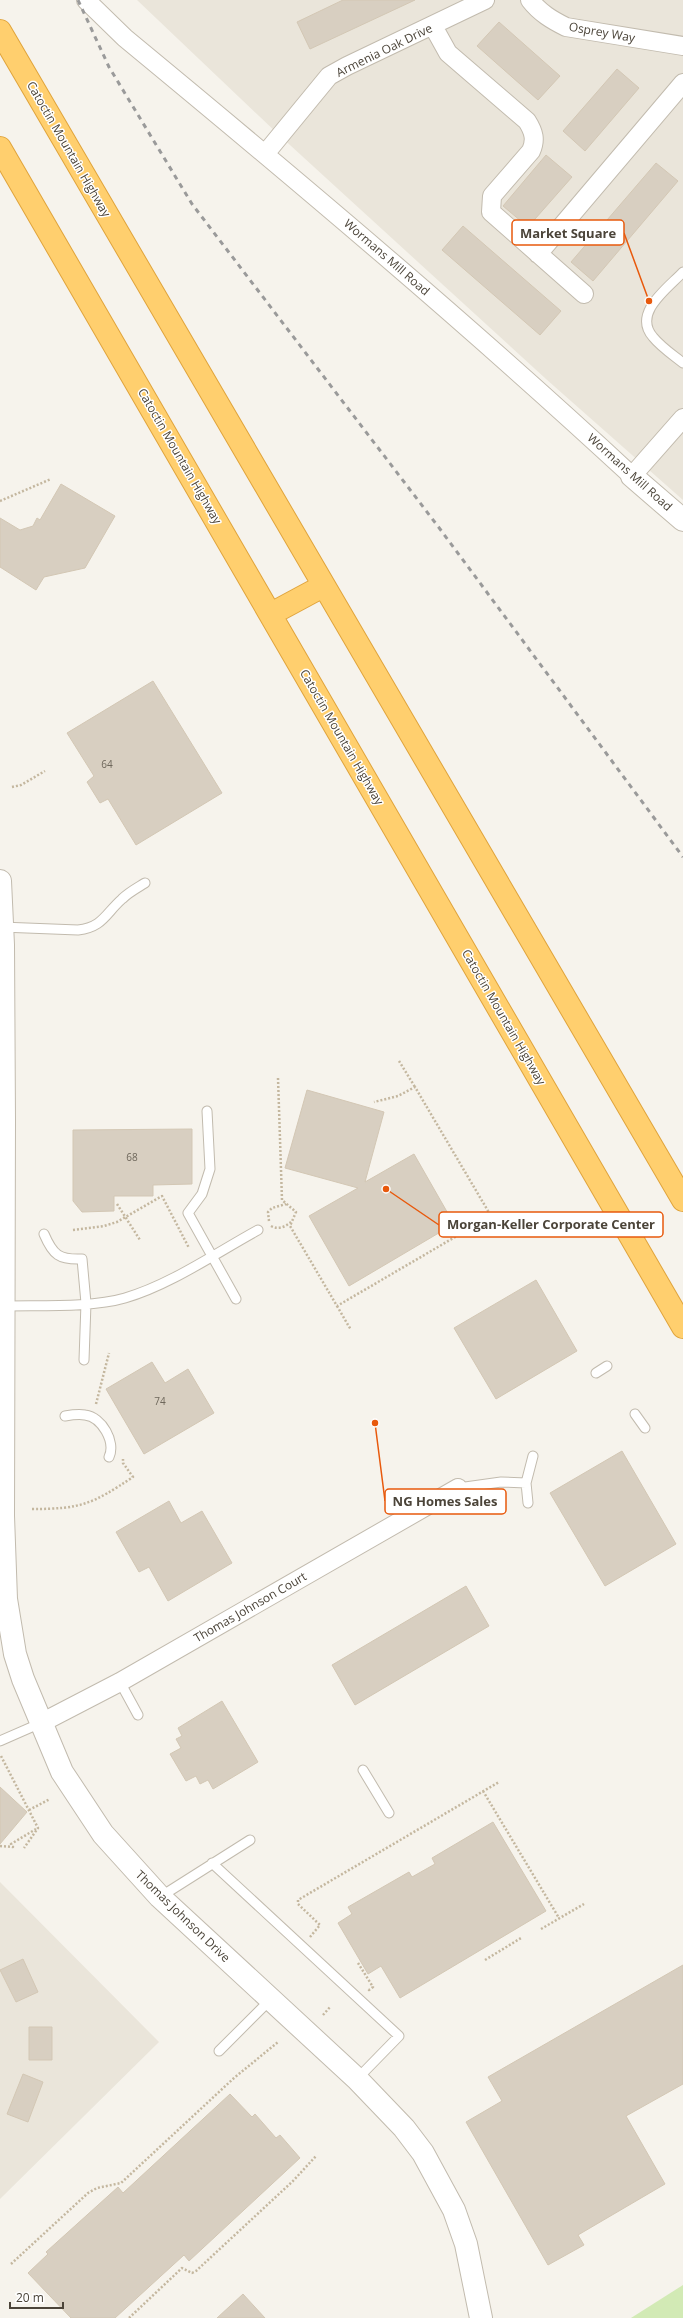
<svg xmlns="http://www.w3.org/2000/svg" width="683" height="2318" font-family="'Open Sans',sans-serif">
<rect width="100%" height="100%" fill="#f6f3ec"/>
<path fill="#eae5da" d="M137,0H683V500L546,379L279,135Z
M0,1882L159,2042L0,2199Z"/>
<path fill="#d2eab5" d="M683,2285V2318H631Z"/>
<path fill="#d8cfc1" stroke="#d3c7b4" d="M343,0H415L310,49L297,22Z
M499,22L560,76L538,100L477,46Z
M617,69L639,88L585,151L563,131Z
M546,155L572,177L528,227L503,206Z
M656,163L678,181L593,281L571,262Z
M463,226L561,311L540,335L442,250Z
M61,484L115,516L85,568L44,577L36,590L0,567V518L20,530L33,526L37,518L40,520Z
M153,681L222,793L136,845L108,799L100,803L87,782L94,776L67,733Z
M307,1090L384,1112L365,1182L414,1154L454,1224L349,1286L309,1216L358,1188L285,1168Z
M192,1129V1184L153,1185V1196H114V1211L82,1212L73,1201V1130Z
M536,1280L577,1351L496,1399L454,1328Z
M152,1362L165,1383L188,1369L214,1413L144,1454L106,1389Z
M622,1451L676,1544L605,1586L550,1493Z
M169,1501L181,1523L202,1511L232,1563L168,1601L149,1567L139,1572L116,1532Z
M466,1586L489,1626L355,1705L332,1665Z
M222,1701L258,1762L213,1789L208,1780L200,1784L196,1776L186,1781L170,1754L181,1748L176,1739L182,1736L178,1728Z
M0,1787L27,1812L0,1844Z
M493,1822L546,1911L400,1998L381,1966L368,1974L338,1923L352,1914L348,1907L409,1872L412,1877L435,1864L432,1858Z
M23,1959L38,1992L16,2002L0,1970Z
M683,1965V2084L626,2116L665,2184L578,2235L584,2245L548,2265L466,2122L502,2101L488,2077Z
M29,2027H52V2060H29Z
M23,2074L43,2082L28,2122L7,2114Z
M230,2094L252,2117L255,2114L276,2138L280,2135L300,2158L189,2261L184,2255L115,2318H71L28,2273L48,2254L46,2252L118,2187L123,2193Z
M243,2294L265,2318H217Z"/>
<g fill="none" stroke-linecap="round" stroke-linejoin="round">
<g stroke="#c2bbae" stroke-width="11">
<path id="service" d="M683,272C668,288 632,313 653,337C661,347 673,355 683,363
M1,927L78,930C103,927 105,914 122,899C129,892 137,888 145,883
M207,1111L210,1169L202,1194L188,1213L236,1299
M44,1234C53,1255 59,1260 82,1259L86,1303L84,1360
M3,1306C39,1305 91,1308 125,1298C170,1285 216,1253 258,1230
M596,1373L607,1366
M635,1414L645,1428
M65,1416C71,1415 79,1414 85,1415C102,1417 116,1442 109,1457
M458,1488L501,1482L526,1483
M528,1503L526,1483L533,1456
M120,1682L138,1715
M0,1741L41,1723
M363,1770L389,1813
M212,1863L399,2036L357,2079
M160,1897L250,1840
M219,2051L270,2000"/>
</g>
<g stroke="#c2bbae" stroke-width="20">
<path id="minor" d="M86,0L125,38C297,180 468,324 632,476L683,418
M530,0C540,13 552,20 566,27L683,46
M433,26L448,53L527,121C534,132 536,140 531,151L492,196L491,212L584,294
M265,154L329,76L347,66L485,0
M538,254L683,83
M41,1723L120,1682L458,1488"/>
</g>
<g stroke="#c2bbae" stroke-width="24">
<path id="tertiary" d="M632,476L683,520
M0,881L3,945L4,1121L3,1516L6,1599L15,1654L23,1679L62,1772L103,1834L160,1897L357,2079L404,2128L423,2153L454,2210L466,2244L481,2318"/>
</g>
<g stroke="#e0a43c" stroke-width="24">
<path id="motorway" d="M0,31L683,1200
M0,148L683,1327
M271,614L323,586"/>
</g>
<path stroke="#c4b79f" stroke-width="2.5" stroke-dasharray="2 2" stroke-linecap="butt" d="M0,501L51,479
M12,787L21,785L45,771
M399,1061L415,1087
M278,1078L282,1200L296,1212L290,1226L337,1306L491,1216L415,1087L398,1096L374,1102
M117,1204L140,1240
M269,1221L268,1212L272,1208L286,1204
M271,1226C278,1230 285,1227 291,1222
M73,1230L104,1226L117,1222L162,1196L189,1248
M337,1306L351,1330
M96,1404L109,1353
M32,1509C82,1509 92,1504 133,1477L123,1463V1459
M1,1756L38,1828L24,1848
M483,1791L559,1918
M29,1810L50,1799
M0,1846L13,1847L11,1844L36,1829
M541,1929L584,1904
M310,1937L320,1925L298,1904V1900L499,1782
M485,1960L521,1938
M358,1963L373,1987L369,1990L368,1988
M323,2015L330,2007
M11,2264L88,2193L97,2188L121,2183L234,2078L278,2042
M129,2318L182,2268L192,2273L196,2271L293,2181L316,2156"/>
<use href="#service" stroke="#fff" stroke-width="9"/>
<use href="#minor" stroke="#fff" stroke-width="18"/>
<use href="#tertiary" stroke="#fff" stroke-width="22"/>
<use href="#motorway" stroke="#ffcf6e" stroke-width="22"/>
<path stroke="#9a9a9a" stroke-width="3" stroke-dasharray="5 5" stroke-linecap="butt" d="M78,0L109,67L192,204L440,529L683,857"/>
</g>
<g text-anchor="middle" dominant-baseline="central" stroke-width="3" stroke-linejoin="round" paint-order="stroke">
<g font-size="10" fill="#6e675b">
<text x="107" y="764">64</text>
<text x="132" y="1157">68</text>
<text x="160" y="1401">74</text>
</g>
<g font-size="12" fill="#4b4439" stroke="#fff">
<text transform="translate(602 32) rotate(10)">Osprey Way</text>
<text transform="translate(384 50) rotate(-26)">Armenia Oak Drive</text>
<text transform="translate(69 149) rotate(60)">Catoctin Mountain Highway</text>
<text transform="translate(387 257) rotate(41)">Wormans Mill Road</text>
<text transform="translate(180 456) rotate(60)">Catoctin Mountain Highway</text>
<text transform="translate(630 472) rotate(42)">Wormans Mill Road</text>
<text transform="translate(342 737) rotate(60)">Catoctin Mountain Highway</text>
<text transform="translate(504 1017) rotate(60)">Catoctin Mountain Highway</text>
<text transform="translate(250 1607) rotate(-30)">Thomas Johnson Court</text>
<text transform="translate(183 1916) rotate(44)">Thomas Johnson Drive</text>
</g>
</g>
<path fill="none" stroke="#e8590c" stroke-width="1.5" d="M649 301L624 233M386 1189L439 1225M375 1423L385 1501"/>
<g fill="#e8590c" stroke="#fff" stroke-width="1.5">
<circle cx="649" cy="301" r="4"/>
<circle cx="386" cy="1189" r="4"/>
<circle cx="375" cy="1423" r="4"/>
</g>
<g fill="#fff" stroke="#e8590c" stroke-width="1.5">
<rect x="512" y="220" width="112" height="25" rx="4"/>
<rect x="439" y="1212" width="224" height="25" rx="4"/>
<rect x="385" y="1489" width="121" height="25" rx="4"/>
</g>
<g font-size="13" text-anchor="middle" font-weight="bold" fill="#4b4439">
<text x="568" y="238">Market Square</text>
<text x="551" y="1229">Morgan-Keller Corporate Center</text>
<text x="445" y="1506">NG Homes Sales</text>
</g>
<path d="M10 2302v6h53v-6" fill="none" stroke="#4b4439" stroke-width="2"/>
<text x="16" y="2302" font-size="12" fill="#4b4439" stroke="#ffffff" stroke-width="3" paint-order="stroke">20 m</text>
</svg>
